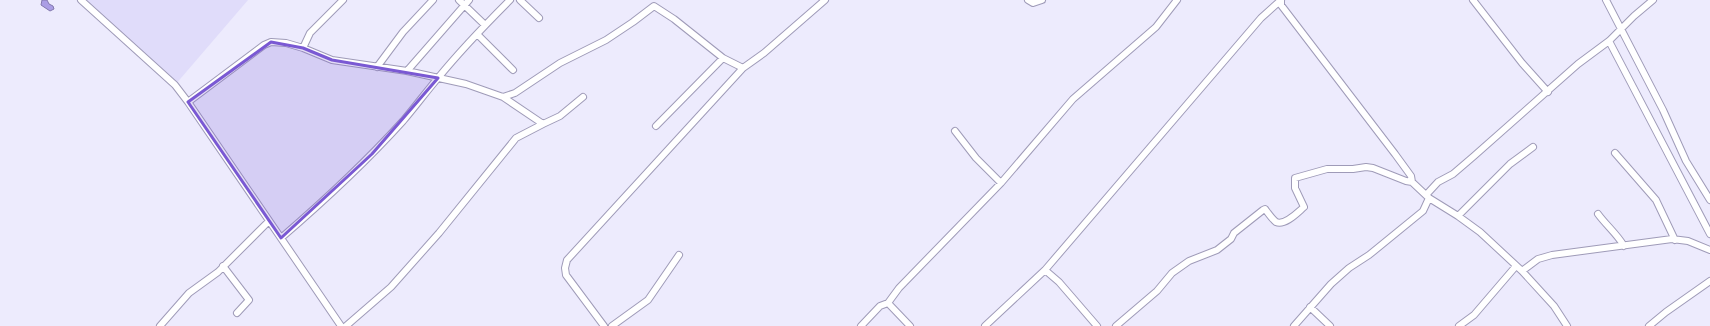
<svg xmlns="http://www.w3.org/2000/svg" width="1710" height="326" font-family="Barlow,sans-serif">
<rect width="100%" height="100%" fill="#edebfd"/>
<path fill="#e0dcfa" d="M81,0H248L175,85Z"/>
<path fill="#ab9ee5" stroke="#8278ad" d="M42,0H47L49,4L53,6L54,9L50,11L41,5Z"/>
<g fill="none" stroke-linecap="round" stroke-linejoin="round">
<g stroke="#9f9bb8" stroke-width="8">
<path id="minor" d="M81,0L175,85L188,102L341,326
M459,0L485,25
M520,0L539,18
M1028,0L1033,3L1042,0
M1473,0L1522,63L1548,92
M1606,0L1663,110L1686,161L1710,200
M1281,1V5L1395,154L1411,176L1412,182L1429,198L1458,216L1480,232L1522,271L1554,306L1567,326
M477,34L513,70
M1609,41L1710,234
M303,48L310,33L343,0
M377,67L403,32L433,0
M407,71L469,0
M188,102L264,45L271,42L286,43L303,48L332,60L407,71L466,84L503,97L515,93L560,63L606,40L633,22L654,6L674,19L723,58L743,68L764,53L825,0
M543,124L560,116L583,97
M656,126L723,58
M955,131L976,158L1001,183
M1615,153L1656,200L1675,240
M1426,195L1438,182L1453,174L1474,156L1578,64L1609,41L1634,16L1653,0
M1598,214C1606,225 1617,234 1624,246
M1458,216L1510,164L1533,147
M281,238C324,201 365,163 403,121C415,107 426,92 438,78C460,51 485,25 510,0
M223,266L249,300L237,313
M1045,270L1059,282L1097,326
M1522,271L1538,259L1552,255L1672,239L1688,241L1710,250
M888,303L899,288L1001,183L1073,99L1156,27L1177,0
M1310,307L1330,326
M160,326L189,293L218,272L269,221
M346,326L391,287L439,233L516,138L543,124L503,97
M604,326L566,275L565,268L567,260L743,68
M612,326L648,300L679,255
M861,326L880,306L888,303L910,326
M985,326L1045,270L1261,18L1281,0
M1116,326L1157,291L1172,273L1189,261L1217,250L1231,239L1234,233L1263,210L1265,209C1268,213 1272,219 1276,222C1285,226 1298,212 1304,207L1295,188V178L1327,169H1353L1366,167L1373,168L1406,181L1412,182
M1294,326L1331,284L1349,268L1369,255L1423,211L1429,198
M1459,326L1474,315L1516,266
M1649,326L1666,312L1710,281"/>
</g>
<use href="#minor" stroke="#fff" stroke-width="6"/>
</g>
<path fill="#7a59d3" fill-opacity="0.2" stroke="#7a59d3" stroke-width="3" stroke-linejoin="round" d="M271,42L303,48L332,60L438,78L372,154L281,238L188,102Z"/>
</svg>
